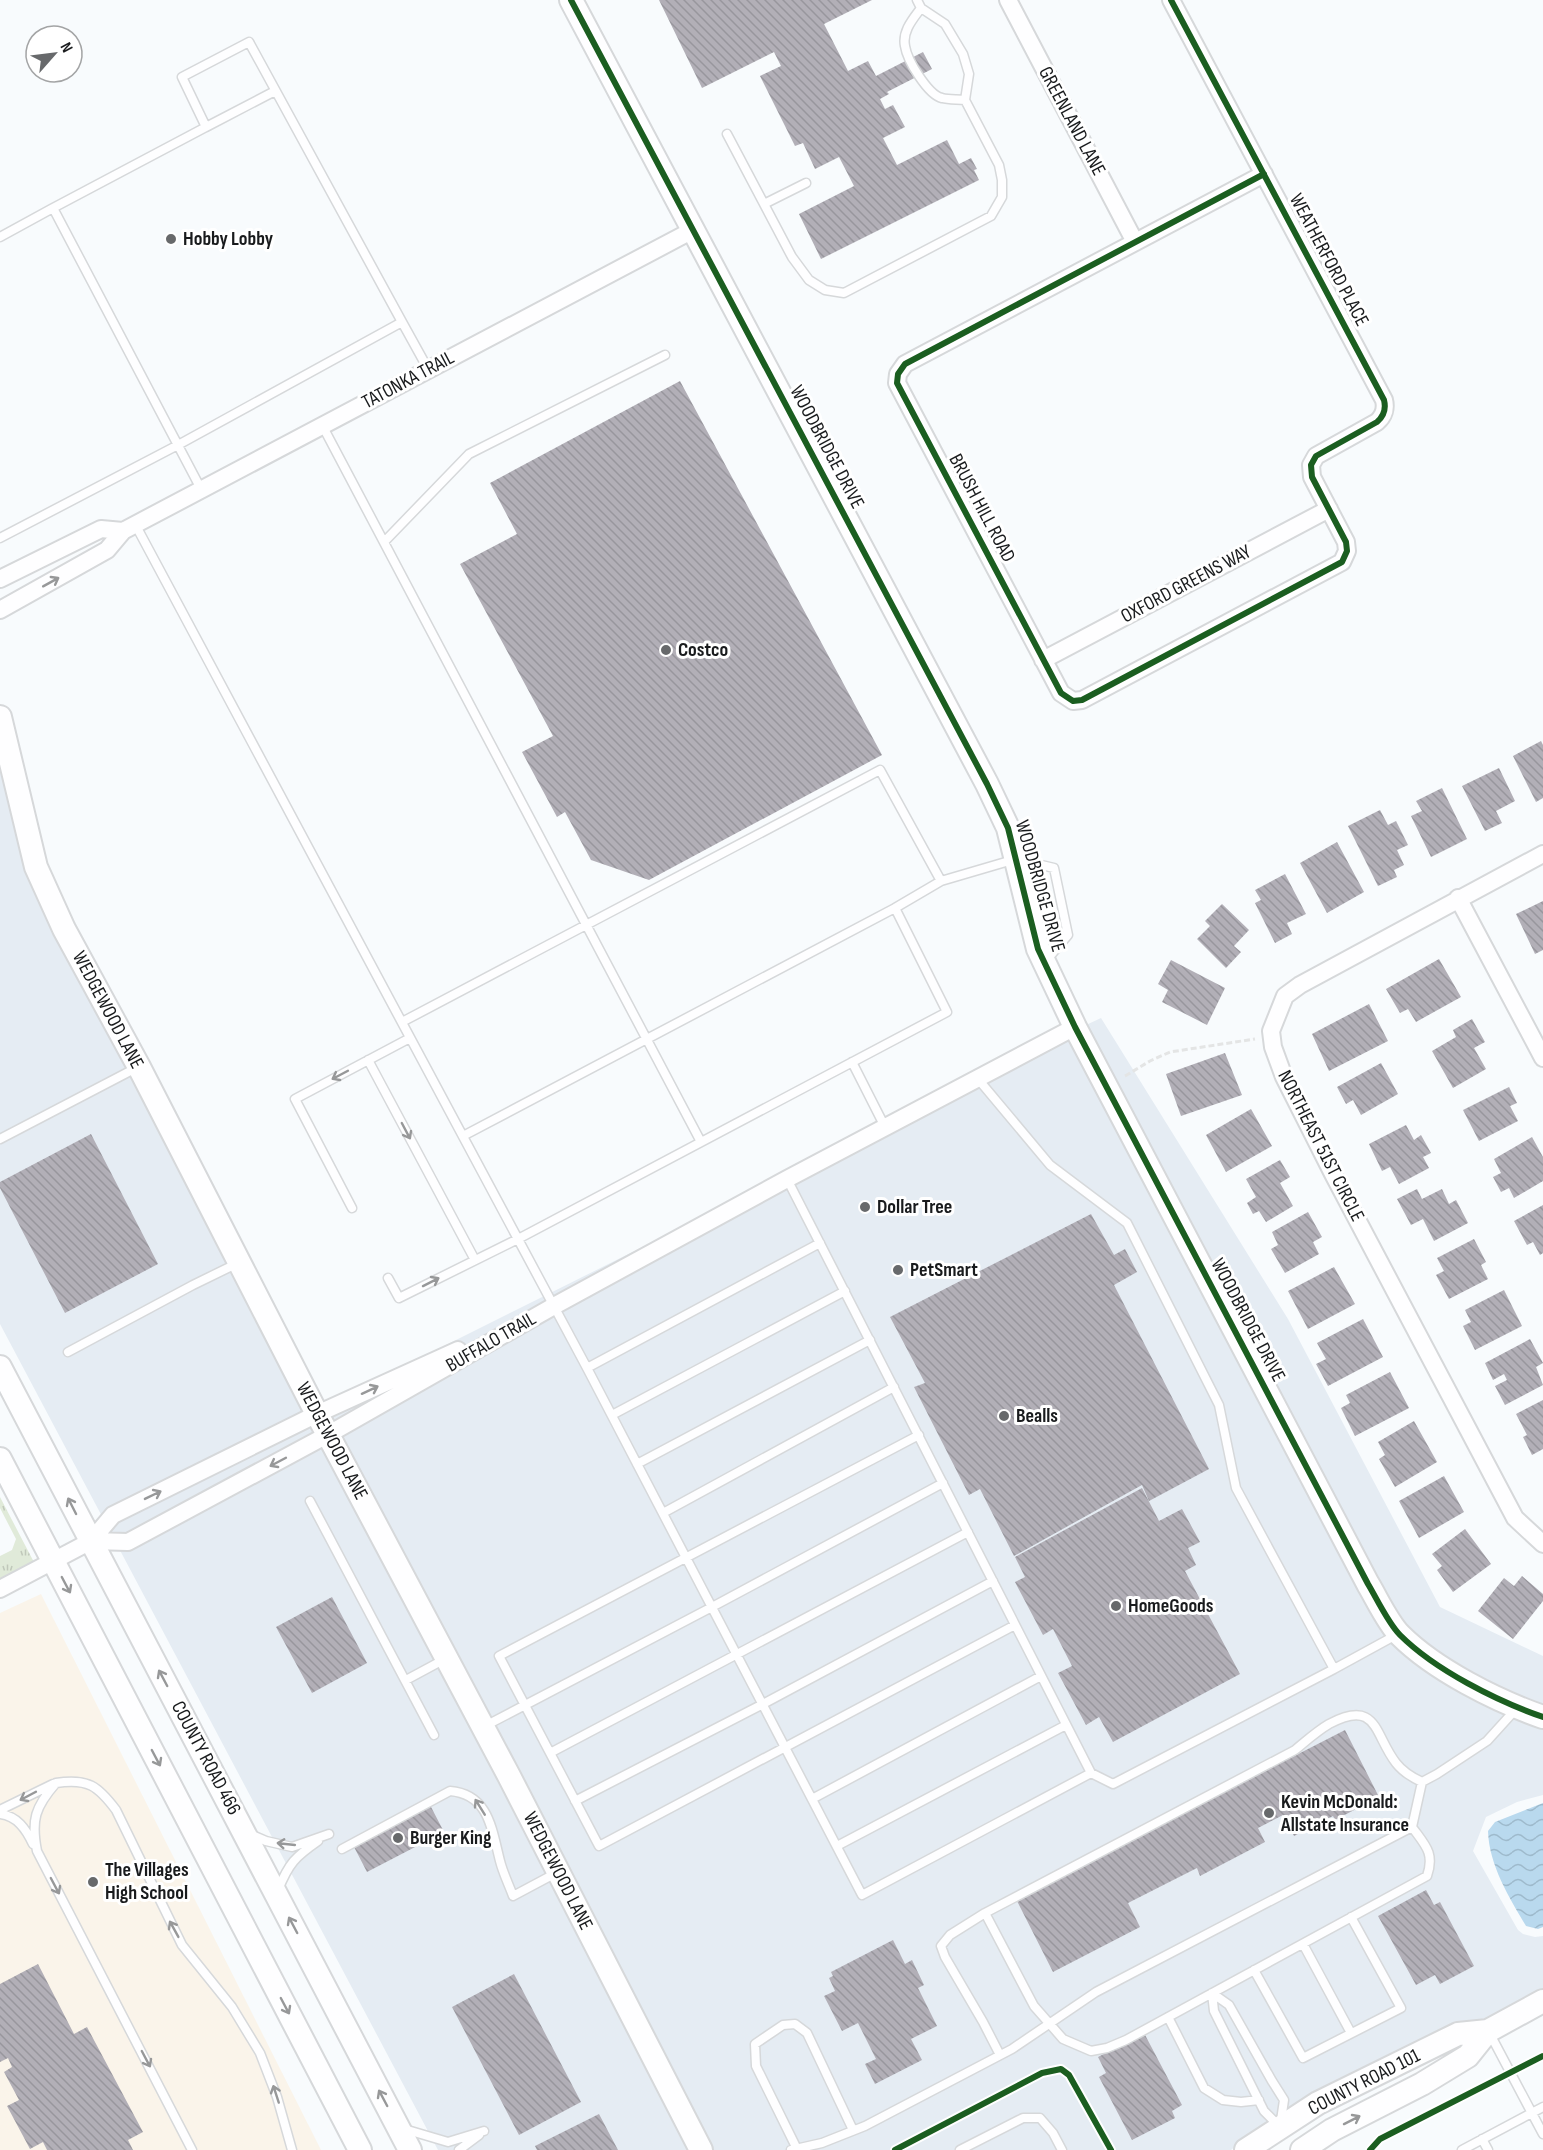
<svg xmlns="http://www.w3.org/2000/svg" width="1543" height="2150" font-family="'Sofia Sans Condensed',sans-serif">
<defs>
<pattern id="park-tufts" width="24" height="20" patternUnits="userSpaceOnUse" patternTransform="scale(1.5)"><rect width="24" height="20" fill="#e0ead9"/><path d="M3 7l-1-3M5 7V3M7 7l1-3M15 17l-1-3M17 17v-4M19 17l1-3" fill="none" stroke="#c0c8ba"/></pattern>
<pattern id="water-waves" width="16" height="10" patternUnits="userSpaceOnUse" patternTransform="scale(1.5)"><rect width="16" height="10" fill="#b9d9ee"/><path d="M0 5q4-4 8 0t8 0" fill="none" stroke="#9ebacc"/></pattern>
<pattern id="building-back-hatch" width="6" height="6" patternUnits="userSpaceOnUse" patternTransform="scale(1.5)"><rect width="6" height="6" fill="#b2afb7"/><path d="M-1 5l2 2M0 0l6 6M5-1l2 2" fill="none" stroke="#98969d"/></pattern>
</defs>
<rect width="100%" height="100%" fill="#f8fbfd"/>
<path fill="#e5ecf3" d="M0,761L129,1072L690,2150H438L0,1324Z
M1101,1018L1288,1319L1440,1607L1543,1656V1707L1522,1699L1453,1663L1407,1627L1377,1578L1086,1025Z
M1067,1035L1358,1588L1511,1717L1543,1728V1795L1517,1802L1486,1817L1473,1851L1518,1930L1523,1934L1535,1937L1543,1936V1991L1490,2020L1486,2018L1483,2022L1243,2140L1231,2150H714L326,1405Z"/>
<path fill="#faf4ea" d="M41,1594L321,2150H0V1613Z"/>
<path fill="url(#park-tufts)" d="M0,1497L37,1568L0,1587V1556L12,1550L16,1539L0,1508Z"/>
<path fill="url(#water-waves)" d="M1543,1803V1927L1538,1929L1526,1926C1509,1897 1489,1865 1488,1831L1495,1822Z"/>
<path fill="url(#building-back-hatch)" d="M659,0H872L824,24L848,71L868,61L876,76L923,52L932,69L887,92L889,94L880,99L885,109L893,105L905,127L883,138L897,165L947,140L959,164L971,158L977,169L974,170L979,180L821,259L799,214L854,186L839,157L815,169L803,143L795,146L760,76L781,66L774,52L702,88Z
M680,381L882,755L649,880L591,860L565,812L557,817L522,752L553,736L460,564L517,534L490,483Z
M1541,741L1543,745V798L1536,802L1513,756Z
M1499,768L1515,801L1496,811L1502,823L1485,831L1462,786Z
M1442,788L1467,839L1431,857L1411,816L1422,811L1416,801Z
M1380,810L1388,825L1396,821L1408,845L1397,850L1404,865L1394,870L1397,877L1378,886L1348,826Z
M1337,842L1364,892L1327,913L1300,863Z
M1285,874L1306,914L1287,923L1292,934L1275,943L1255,903L1261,900L1255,890Z
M1543,901V950L1535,954L1516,914Z
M1222,904L1249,930L1234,946L1241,952L1226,968L1197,939L1210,926L1205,921Z
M1439,959L1461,997L1416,1022L1408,1009L1400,1013L1386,989Z
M1171,960L1225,988L1207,1025L1162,1002L1168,990L1158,984Z
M1369,1004L1388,1041L1329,1071L1312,1034Z
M1472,1019L1485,1042L1474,1048L1486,1069L1453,1088L1432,1051L1456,1037L1453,1030Z
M1225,1053L1242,1095L1181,1116L1166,1074Z
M1381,1063L1398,1094L1361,1115L1353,1100L1346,1104L1337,1087Z
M1509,1087L1517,1103L1510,1106L1518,1121L1479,1141L1463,1110Z
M1251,1109L1272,1146L1226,1172L1206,1135Z
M1406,1125L1414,1140L1421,1135L1431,1153L1423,1157L1429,1168L1399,1184L1390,1167L1382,1171L1369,1144Z
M91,1134L158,1264L65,1313L0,1188V1182Z
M1532,1137L1543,1157V1181L1514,1198L1509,1188L1501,1192L1493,1177L1501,1173L1494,1159Z
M1280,1160L1290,1177L1280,1183L1293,1206L1266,1222L1259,1211L1253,1214L1247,1203L1256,1197L1246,1179Z
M1417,1189L1422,1199L1442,1189L1449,1204L1456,1200L1468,1223L1434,1241L1423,1219L1411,1225L1397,1199Z
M1543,1205V1253L1540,1255L1533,1242L1527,1245L1514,1221Z
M1308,1212L1322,1237L1313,1242L1319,1254L1285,1273L1271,1249L1278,1245L1272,1232Z
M1091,1214L1114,1255L1125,1249L1137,1272L1114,1285L1209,1469L1149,1501L1142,1485L1014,1556L980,1489L969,1495L914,1387L925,1383L890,1317Z
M1474,1239L1486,1262L1481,1265L1488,1279L1449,1299L1436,1275L1444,1271L1437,1258Z
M1334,1267L1355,1304L1308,1329L1288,1291Z
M1504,1290L1522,1326L1475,1350L1463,1326L1471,1322L1465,1310Z
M1363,1319L1383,1357L1328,1386L1316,1364L1326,1359L1317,1343Z
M1530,1339L1543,1363L1536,1367L1543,1385L1505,1405L1495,1386L1507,1380L1504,1374L1493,1380L1485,1363Z
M1390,1372L1409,1408L1355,1436L1341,1408L1350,1403L1346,1395Z
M1543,1400V1449L1532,1455L1523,1437L1527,1435L1516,1414Z
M1414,1421L1437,1462L1395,1487L1379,1459L1385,1455L1378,1442Z
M1444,1476L1464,1512L1419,1538L1399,1501Z
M1142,1488L1159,1521L1182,1509L1200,1542L1188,1548L1196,1565L1185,1571L1240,1674L1113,1742L1099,1717L1086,1725L1058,1673L1072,1666L1053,1629L1043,1635L1015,1582L1025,1577L1015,1557Z
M1465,1529L1491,1564L1453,1592L1437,1570L1442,1566L1432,1554Z
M1522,1576L1543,1594V1601L1513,1639L1478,1611L1504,1578L1514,1586Z
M332,1597L367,1663L312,1693L276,1627Z
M1345,1730L1379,1797L1335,1820L1333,1816L1294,1836L1283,1815L1258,1828L1265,1842L1200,1876L1197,1868L1128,1903L1140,1927L1053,1972L1016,1899Z
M430,1805L444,1832L367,1872L353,1845Z
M1426,1890L1434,1905L1440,1902L1474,1966L1440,1984L1435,1975L1416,1985L1378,1916Z
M893,1940L905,1964L912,1960L924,1985L918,1988L937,2026L911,2039L922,2060L875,2084L865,2064L876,2059L858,2023L842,2031L824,1996L835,1991L829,1978L833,1976L831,1972Z
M38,1964L74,2034L87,2027L143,2132L128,2140L133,2150H47L43,2142L30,2149L7,2106L19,2100L4,2072L12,2067L8,2058L0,2062V1984Z
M514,1974L581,2102L519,2135L452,2007Z
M1144,2033L1182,2105L1172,2111L1175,2118L1132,2140L1099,2077L1106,2073L1098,2057Z
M599,2114L618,2150H537L535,2146Z"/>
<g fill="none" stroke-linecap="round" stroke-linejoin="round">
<g stroke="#d6d8da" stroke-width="11">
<path id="lane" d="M921,8C913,19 902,31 905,46C907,60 928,95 942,98C949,100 958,99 965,100
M275,91L206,127L182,77L249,42L402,322
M727,134L792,257L809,280L825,290L844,293L991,216L1002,197V180L999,165L965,100L969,74L963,54L945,24L921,8L917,0
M764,204L806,183
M53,208L206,127
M0,237L53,208L201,489
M322,425L701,1142
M135,524L587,1368L862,1895L1091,1773
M0,538L178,445L402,322L428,369
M384,542L469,454L665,355
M402,1022L880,770L941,881
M368,1060L475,1260
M852,1062L885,1127
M978,1079L1050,1165L1127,1223L1219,1405L1236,1488L1334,1669L1398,1634
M463,1136L895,908L941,881L1016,859L1054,868L1068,935L1045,962
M0,1139L138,1067
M787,1179L1091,1773L1113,1784L1334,1669
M352,1208L295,1099L410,1038
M388,1278L399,1298L518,1239L947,1012L895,908
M68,1352L193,1285L238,1263
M587,1368L820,1243
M612,1415L845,1291
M919,1435L499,1656L599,1846L1015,1625
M637,1464L870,1340
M310,1501L434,1735
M663,1513L894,1387
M406,1680L445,1659
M485,1726L712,1607L943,1483
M550,1753L968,1532
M812,1799L1041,1676
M575,1801L763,1704L993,1581
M0,1810L53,1784
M0,1814C17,1816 26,1829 33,1844
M250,1834L266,1841L292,1847L329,1834
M837,1846L1066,1725
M342,1849L450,1791C489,1794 492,1830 500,1861C503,1873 509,1885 513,1896L558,1872
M278,1890C289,1863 295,1857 318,1841
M985,1913L1034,2006L1063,2039L1091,2051L1107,2048L1126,2040L1427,1876C1435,1853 1425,1845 1412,1827
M1303,1944L1351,2033
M1254,1970L1303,2058L1401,2008L1351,1917
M1212,1993L1229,2005L1272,2081L1284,2100L1280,2127L1264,2111L1214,2011Z
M1168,2017L1204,2088L1223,2100L1241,2102L1259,2100
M1490,2034L1543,2134
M1000,2055L983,2022L945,1957L941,1946L950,1935L985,1913L1295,1750C1306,1741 1317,1731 1329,1724C1378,1698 1374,1735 1396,1763C1403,1772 1411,1777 1422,1782
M404,2129L448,2142L484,2131
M1482,2139L1488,2150
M797,2149L756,2066L755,2044L783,2025L795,2024L807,2033L853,2130
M192,2150L37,1851C31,1820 35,1807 56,1783C88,1778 98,1786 116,1810L182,1945L232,2007L260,2053L277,2097L292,2150
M459,2150L479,2135
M791,2150L822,2143L865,2126L1012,2049L1096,1992L1412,1827L1422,1782L1437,1774L1487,1741L1516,1709
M960,2150L1023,2118H1040L1053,2133L1062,2150
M1462,2150L1543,2107"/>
</g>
<g stroke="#d6d8da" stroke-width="20">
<path id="street" d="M1008,0L1135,242
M1171,0L1384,400C1386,408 1384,416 1377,422L1316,456L1311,465L1312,477L1346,542L1347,551L1342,562L1082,700L1073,701L1061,693L897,383L898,374L905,364L1264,174
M0,579L101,529L123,531
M0,610L107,550L123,531L693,230
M1043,660L1329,509
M1543,854L1300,985L1285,996L1271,1031L1273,1047L1284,1077L1333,1174L1515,1518L1543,1544
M1458,898L1543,1058
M91,1541L128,1542L329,1434L554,1306L787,1179L1075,1027
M0,1589L91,1541L113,1515L317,1414L458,1350"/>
</g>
<g stroke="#d6d8da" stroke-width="26">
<path id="secondary" d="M571,0L987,784L1008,828L1038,949L1075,1027L1368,1584C1377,1599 1388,1623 1400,1635C1435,1670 1497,1701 1543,1717
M0,717L36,867L64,929L139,1067L317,1414L509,1776L701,2150
M0,1367L410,2150
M0,1459L360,2150
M1246,2150L1318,2103L1458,2034L1488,2031L1543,2001
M1302,2150L1332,2130L1422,2084L1468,2056L1488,2031"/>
</g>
<path stroke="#e4e5e5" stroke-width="3" stroke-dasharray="6 3" stroke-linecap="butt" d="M1125,1076L1150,1061L1170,1052L1255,1039"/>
<use href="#lane" stroke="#fefeff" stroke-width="8"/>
<use href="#street" stroke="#fefeff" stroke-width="16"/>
<use href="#secondary" stroke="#fefeff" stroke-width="22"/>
<g stroke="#fff" stroke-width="10">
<path id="cycleway" d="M571,0L987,784L1008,828L1038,949L1075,1027L1368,1584C1377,1599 1388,1623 1400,1635C1435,1670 1497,1701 1543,1717
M1171,0L1384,400C1386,408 1384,416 1377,422L1316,456L1311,465L1312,477L1346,542L1347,551L1342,562L1082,700L1073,701L1061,693L897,383L898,374L905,364L1264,174
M895,2150L1042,2073L1061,2069L1069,2075L1111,2150
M1370,2150L1380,2139L1543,2056"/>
</g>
<use href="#cycleway" stroke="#1b5e20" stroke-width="6"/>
</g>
<defs><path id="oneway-shaft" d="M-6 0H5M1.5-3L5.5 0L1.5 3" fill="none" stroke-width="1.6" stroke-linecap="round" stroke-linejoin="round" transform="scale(1.5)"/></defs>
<g stroke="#979899">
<use href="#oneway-shaft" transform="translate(51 582) rotate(-29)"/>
<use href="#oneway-shaft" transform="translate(340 1075) rotate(152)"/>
<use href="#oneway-shaft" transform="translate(406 1131) rotate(62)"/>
<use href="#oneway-shaft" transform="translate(431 1282) rotate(-27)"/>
<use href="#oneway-shaft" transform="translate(370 1390) rotate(-25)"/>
<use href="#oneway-shaft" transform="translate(278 1462) rotate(152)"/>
<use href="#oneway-shaft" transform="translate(153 1495) rotate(-26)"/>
<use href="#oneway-shaft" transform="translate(72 1506) rotate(-117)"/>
<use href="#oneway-shaft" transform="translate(66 1585) rotate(62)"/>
<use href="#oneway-shaft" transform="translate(163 1678) rotate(-118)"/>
<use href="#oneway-shaft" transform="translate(156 1758) rotate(62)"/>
<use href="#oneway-shaft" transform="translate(28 1796) rotate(152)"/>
<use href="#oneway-shaft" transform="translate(480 1807) rotate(-122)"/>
<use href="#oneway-shaft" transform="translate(286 1844) rotate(-174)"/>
<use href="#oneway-shaft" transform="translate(55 1886) rotate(62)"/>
<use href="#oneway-shaft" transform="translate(293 1925) rotate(-118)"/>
<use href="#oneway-shaft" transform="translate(174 1929) rotate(-119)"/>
<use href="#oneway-shaft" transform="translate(285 2006) rotate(62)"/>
<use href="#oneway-shaft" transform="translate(146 2059) rotate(62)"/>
<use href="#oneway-shaft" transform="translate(276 2094) rotate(-108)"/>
<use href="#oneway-shaft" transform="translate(383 2098) rotate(-118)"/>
<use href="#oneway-shaft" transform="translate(1352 2120) rotate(-27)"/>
</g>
<g fill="#67696b" stroke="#fff" stroke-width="2">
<circle cx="171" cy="239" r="6"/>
<circle cx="666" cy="650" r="6"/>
<circle cx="865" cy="1207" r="6"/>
<circle cx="898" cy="1270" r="6"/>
<circle cx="1004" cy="1416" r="6"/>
<circle cx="1116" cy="1606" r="6"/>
<circle cx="1269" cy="1813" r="6"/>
<circle cx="398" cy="1838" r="6"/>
<circle cx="93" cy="1882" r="6"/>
</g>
<g text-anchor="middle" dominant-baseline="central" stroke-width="6" stroke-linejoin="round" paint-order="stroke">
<g font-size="20" fill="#191b1d" stroke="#fff">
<text transform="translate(1072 121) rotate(62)">GREENLAND LANE</text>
<text transform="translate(1329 260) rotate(62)">WEATHERFORD PLACE</text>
<text transform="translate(408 380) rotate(-28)">TATONKA TRAIL</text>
<text transform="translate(827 447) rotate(62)">WOODBRIDGE DRIVE</text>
<text transform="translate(982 508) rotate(62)">BRUSH HILL ROAD</text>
<text transform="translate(1186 584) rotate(-28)">OXFORD GREENS WAY</text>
<text transform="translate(1040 886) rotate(74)">WOODBRIDGE DRIVE</text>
<text transform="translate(108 1010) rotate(62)">WEDGEWOOD LANE</text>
<text transform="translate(1321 1146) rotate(63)">NORTHEAST 51ST CIRCLE</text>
<text transform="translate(1248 1320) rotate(62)">WOODBRIDGE DRIVE</text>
<text transform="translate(491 1342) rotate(-30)">BUFFALO TRAIL</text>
<text transform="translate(332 1441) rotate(62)">WEDGEWOOD LANE</text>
<text transform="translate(206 1758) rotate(62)">COUNTY ROAD 466</text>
<text transform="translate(558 1871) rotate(63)">WEDGEWOOD LANE</text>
<text transform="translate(1364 2082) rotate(-27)">COUNTY ROAD 101</text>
</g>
<g font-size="20" font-weight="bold" fill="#191b1d" stroke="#fff" text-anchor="start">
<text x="183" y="239">Hobby Lobby</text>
<text x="678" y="650">Costco</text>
<text x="877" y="1207">Dollar Tree</text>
<text x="910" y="1270">PetSmart</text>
<text x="1016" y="1416">Bealls</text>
<text x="1128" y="1606">HomeGoods</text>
<text x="1281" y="1802">Kevin McDonald:<tspan x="1281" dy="23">Allstate Insurance</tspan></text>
<text x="410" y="1838">Burger King</text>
<text x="105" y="1870">The Villages<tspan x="105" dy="23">High School</tspan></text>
</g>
</g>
<g transform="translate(54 54) rotate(62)"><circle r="28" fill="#ffffff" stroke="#a3a4a5" stroke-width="1.5"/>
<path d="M0-4.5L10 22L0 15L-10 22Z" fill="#67696b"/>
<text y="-9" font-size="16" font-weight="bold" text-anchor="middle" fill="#191b1d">N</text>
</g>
</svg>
